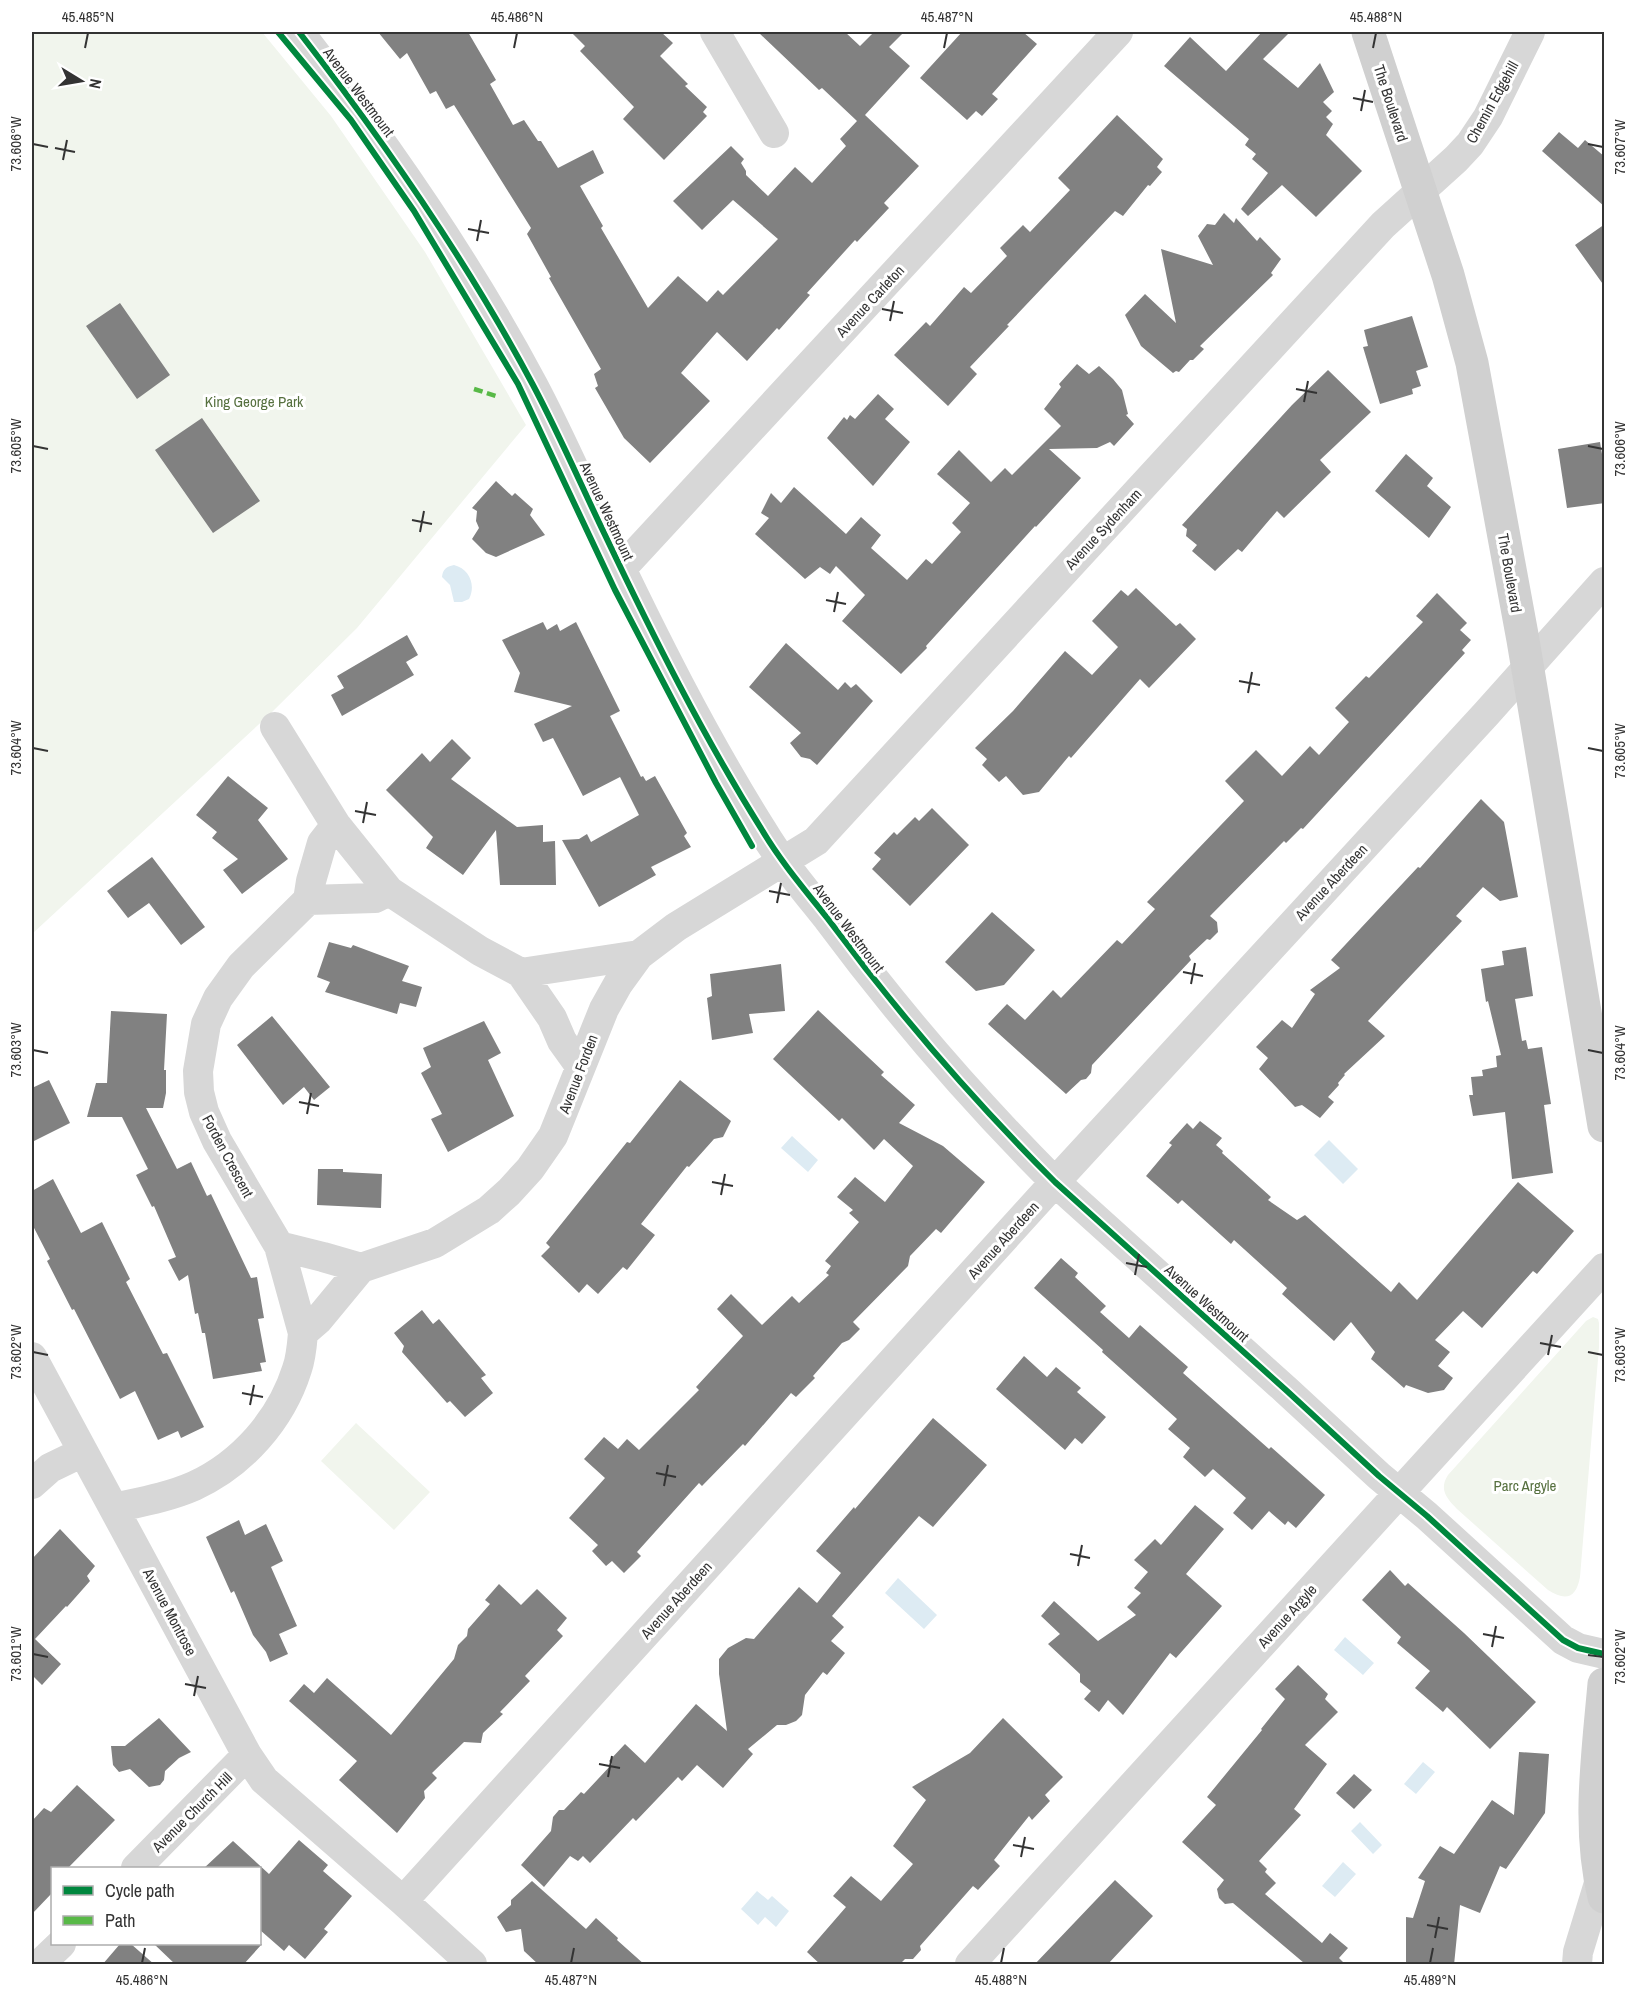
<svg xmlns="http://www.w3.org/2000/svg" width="1636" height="1996" font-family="'Archivo Narrow',sans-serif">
<rect width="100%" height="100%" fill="#fff"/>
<path fill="#f1f5ed" d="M32,32H262L331,116L425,252L526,425L357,628L270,714L32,934Z
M1593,1317L1598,1319L1599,1323V1347L1580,1577C1576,1599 1565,1601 1548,1590L1457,1509C1446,1498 1439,1489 1448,1475L1586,1321Z
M356,1423L430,1492L394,1530L321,1461Z"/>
<path fill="#ddebf3" d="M454,565C470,569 476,586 469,599L462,602H454L450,585L442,577C443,569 446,567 454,565Z
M792,1136L818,1160L808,1172L781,1148Z
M1329,1140L1358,1169L1343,1184L1314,1155Z
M898,1578L937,1615L924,1629L885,1593Z
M1345,1637L1374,1663L1363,1675L1334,1650Z
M1423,1762L1435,1772L1416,1794L1404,1784Z
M1360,1822L1382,1845L1373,1854L1351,1831Z
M1343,1862L1356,1874L1335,1897L1322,1886Z
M757,1891L768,1900L772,1896L789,1911L776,1927L765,1917L758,1925L741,1909Z"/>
<path fill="#818181" d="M378,32H468L496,80L490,84L513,125L524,120L538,141H541L558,168L593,150L604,173L580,186L603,226L601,228L648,308L678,276L707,302L718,290L723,295L778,239L733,200L702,230L673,201L731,146L744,159L741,163L746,171V175L768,196L795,167L812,183L846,146L840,139L857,121L822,88L819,90L758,32H845L860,46L874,32H904L889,47L910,66L865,115L919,166L884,203L889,208L857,242L855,240L807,293L810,295L779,330L777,328L747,361L717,332L681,373L710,401L650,463L624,438L595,388L598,386L594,374L601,369L549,278L551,277L527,234L531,228L454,105L446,109L436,91L430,94L407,53L400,59Z
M571,32H661L673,43L660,56L688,84L685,86L707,107L703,112L707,116L664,160L623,119L634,107L580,51L585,46Z
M962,32H1023L1037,44L992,94L998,99L982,116L976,111L967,120L920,78Z
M1262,32H1290L1263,59L1298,88L1320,63L1334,92L1323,102L1332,111L1326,117L1333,124L1326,135L1362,171L1316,217L1282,185L1248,216L1241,209L1268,173L1252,159L1256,154L1245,145L1249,139L1164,66L1190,37L1226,71Z
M1117,115L1163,159L1157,167L1162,172L1150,186L1148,185L1123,216L1115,211L1007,325L1009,326L970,367L977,374L948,406L894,355L926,322L930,326L964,287L971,293L1007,256L1000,248L1023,225L1030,232L1070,190L1058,178Z
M1559,132L1578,148L1585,140L1605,157V207L1542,151Z
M1224,213L1234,223L1236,218L1257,241L1260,237L1281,259L1271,273L1273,275L1200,346L1204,349L1193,360H1190L1179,372L1176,371L1173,373L1141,346L1125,315L1145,294L1176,323L1161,249L1213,265L1198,236L1207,224L1215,225Z
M1605,224V287L1575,245Z
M120,303L170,375L137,399L86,326Z
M1412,316L1428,367L1416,371L1421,386L1412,389L1413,394L1380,404L1363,347L1368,346L1364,330Z
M1077,364L1089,374L1099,366L1113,379L1122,390L1128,414L1126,415L1134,424L1114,446L1110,442L1097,448L1049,449L1081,478L1036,527L1035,526L926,646L927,648L901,674L842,621L865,595L836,566L830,574L820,567L805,579L755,534L769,518L761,513L771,493L781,503L794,487L846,534L861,517L881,535L871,548L907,580L926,559L932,564L961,532L952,523L970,503L937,474L959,450L991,482L1005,468L1012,475L1061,426L1044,409L1061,387L1059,384Z
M1328,370L1371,412L1320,460L1331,472L1284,518L1277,511L1242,552L1238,549L1215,571L1192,551L1197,545L1186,536L1187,529L1182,525L1292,405Z
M878,394L894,409L885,419L910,442L873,486L827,438L844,417L847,420L850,415L855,419Z
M202,418L260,501L213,533L155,450Z
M1600,442L1605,472V503L1567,508L1558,449Z
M1406,454L1433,478L1427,486L1451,507L1429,538L1375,491Z
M496,481L512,496L515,493L533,509L530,515L545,535L496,557L486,553L472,539L479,528L476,521L477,511L472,508Z
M1136,588L1176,626L1180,623L1196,639L1149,688L1140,679L1071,758L1069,756L1039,792L1023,795L1006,776L999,782L982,765L987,759L975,748L1013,711L1065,651L1092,675L1118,647L1092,621L1121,590L1128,596Z
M1437,593L1467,623L1460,630L1471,640L1462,650L1465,653L1303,829L1301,828L1286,843L1284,841L1210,916L1217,922L1218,932L1210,940L1207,939L1189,956L1191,960L1092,1065L1091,1073L1086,1079L1081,1080L1066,1094L988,1024L1007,1004L1025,1020L1053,990L1061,998L1117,940L1122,944L1155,909L1147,902L1244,801L1225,781L1256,750L1282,776L1310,746L1319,755L1349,722L1335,708L1366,676L1369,678L1423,622L1416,616Z
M543,622L547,630L557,624L560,631L576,622L620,711L610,716L641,777L643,776L646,781L655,776L687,833L684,836L691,847L651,867L656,875L599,907L562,840L579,839L587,834L591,842L639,815L620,777L583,796L553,738L543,742L534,724L572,706L514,692L520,673L502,640Z
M407,635L418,655L406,662L414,675L342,716L331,695L344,688L337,676Z
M786,643L838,690L845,682L851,688L856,684L873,701L817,765L810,759L801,757L790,743L801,733L749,687Z
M452,739L471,758L451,779L517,827L543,825V842L555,841L556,885H500L496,830L463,875L426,848L433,837L386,790L422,753L430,762Z
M228,776L268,808L258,820L288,859L242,894L223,870L238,859L212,838L217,832L196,815Z
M1481,799L1504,822L1518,897L1500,901L1483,887L1456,916L1462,921L1368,1021L1385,1036L1344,1074L1345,1075L1338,1083L1339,1085L1328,1097L1334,1102L1320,1118L1302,1105L1295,1107L1259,1069L1268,1058L1256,1047L1282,1020L1292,1028L1315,994L1310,990L1340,968L1331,960L1418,867L1420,868Z
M932,808L969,845L910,906L872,869L881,859L874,853L894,832L897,835L915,817L919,821Z
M152,857L205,927L181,945L149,903L128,918L107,891Z
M992,912L1035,950L1004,985L976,991L945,962Z
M329,942L351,948L353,945L409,966L402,981L422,987L416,1007L400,1003L397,1014L325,992L330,982L317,977Z
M1526,947L1533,996L1515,999L1522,1041L1526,1040L1528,1049L1542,1047L1551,1104L1544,1105L1553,1173L1512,1179L1505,1112L1473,1116L1469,1095H1473L1471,1077L1483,1076L1482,1070L1497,1067L1496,1056L1501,1055L1488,1001L1486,1002L1481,969L1504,965L1502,951Z
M781,964L785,1011L749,1014L753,1033L712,1040L707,998L712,996L710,974Z
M818,1010L884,1072L881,1075L915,1105L899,1123L943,1146L985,1182L941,1233L936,1229L910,1256L908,1266L853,1322L860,1329L849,1340L842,1343L813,1376L815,1378L796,1397L791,1393L745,1446L743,1444L702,1486L699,1483L637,1552L641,1556L624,1573L612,1561L606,1566L592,1551L598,1545L569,1518L605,1478L584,1459L604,1437L618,1449L627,1439L639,1450L699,1390L696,1387L743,1336L717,1309L731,1294L762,1325L792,1296L799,1303L829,1275L826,1273L831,1266L825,1261L859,1222L849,1213L853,1210L837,1197L855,1177L885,1202L913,1166L884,1139L874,1150L842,1118L839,1121L773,1059Z
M111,1011L167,1014L164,1070H166V1093L163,1108H146L177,1169L191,1162L207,1196L211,1194L251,1278L257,1277L264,1318L258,1319L266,1362L260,1363L262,1371L213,1379L205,1333H202L198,1313L195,1314L188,1275L179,1281L168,1260L176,1257L154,1206L152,1207L136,1175L148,1169L122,1117H87L96,1083H107Z
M272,1016L330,1087L314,1100L304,1087L283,1105L237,1045Z
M484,1021L501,1053L488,1060L514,1116L448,1152L431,1119L442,1114L421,1073L431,1067L423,1048Z
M49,1080L70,1123L32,1142V1088Z
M680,1080L731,1121L723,1137L714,1139L689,1167L687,1166L641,1224L655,1235L627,1270L623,1267L598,1294L587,1284L579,1293L541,1256L550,1247L546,1243L627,1142L630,1143Z
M1200,1121L1222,1138L1216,1145L1223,1151L1222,1153L1271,1197L1268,1200L1297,1220L1305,1215L1391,1292L1399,1282L1417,1300L1518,1182L1574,1231L1537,1274L1533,1271L1482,1328L1463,1311L1435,1340L1450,1352L1438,1366L1453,1378L1444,1390L1428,1393L1406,1385L1404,1388L1371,1359L1375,1352L1351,1322L1334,1341L1282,1294L1287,1288L1234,1240L1231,1244L1182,1200L1178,1204L1146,1176L1172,1145L1169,1143L1187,1123L1193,1129Z
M318,1169H343V1172L382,1174L381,1208L317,1205Z
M53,1179L81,1233L102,1222L130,1279L126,1282L163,1354L167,1353L204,1427L181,1438L178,1431L158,1440L135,1391L120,1399L74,1309L72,1310L47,1261L50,1259L32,1224V1191Z
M1061,1258L1078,1273L1075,1277L1106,1306L1100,1312L1129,1338L1140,1325L1188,1367L1183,1373L1269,1449L1271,1447L1325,1495L1296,1528L1288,1521L1285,1525L1269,1511L1252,1530L1233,1513L1246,1498L1213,1469L1205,1477L1183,1457L1190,1448L1168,1429L1177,1419L1102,1352L1103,1350L1034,1288Z
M422,1310L433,1324L439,1319L486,1375L481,1378L493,1393L465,1417L450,1401L447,1403L402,1352L404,1346L394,1333Z
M1024,1356L1047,1377L1056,1367L1081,1388L1077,1392L1106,1417L1082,1444L1075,1438L1065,1450L996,1389Z
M933,1418L987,1465L933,1527L919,1516L832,1616L844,1627L831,1641L845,1653L827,1675L823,1672L805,1695L802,1715L796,1721L786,1725H777L748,1749L753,1754L723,1788L697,1765L682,1781L678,1777L636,1821L633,1818L590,1863L583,1856L578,1861L570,1856L544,1887L521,1865L551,1831L553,1817L559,1810H564L581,1792L584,1794L612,1764L609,1761L625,1744L645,1763L696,1704L727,1731L719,1674V1659L728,1648L746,1638L754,1639L799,1587L817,1603L841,1573L816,1551L854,1507L855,1509Z
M1195,1505L1224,1529L1186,1574L1222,1606L1176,1658L1170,1653L1123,1715L1108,1700L1099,1712L1084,1699L1091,1691L1080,1682V1674L1048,1644L1060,1634L1041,1616L1054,1601L1098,1641L1136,1615L1127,1607L1141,1593L1134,1588L1148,1572L1134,1560L1155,1539L1161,1545Z
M239,1520L245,1535L266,1524L283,1561L271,1567L297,1626L279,1634L288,1654L270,1662L266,1652L253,1635L234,1591L231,1593L206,1537Z
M60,1529L95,1566L87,1576L90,1581L67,1607L66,1606L35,1639L61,1664L42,1685L32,1675V1559Z
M1390,1570L1405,1586L1408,1583L1464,1633L1536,1702L1490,1749L1447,1707L1443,1712L1415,1688L1430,1671L1397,1643L1401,1637L1362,1600Z
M499,1584L521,1605L537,1589L567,1618L557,1630L563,1636L525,1676L530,1681L500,1712L503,1714L483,1733L481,1743L464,1742L432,1773L437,1778L424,1791L425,1798L397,1833L339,1780L357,1761L289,1701L304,1684L314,1693L327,1678L391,1735L454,1659L458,1645L467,1636L468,1629L490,1604L485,1600Z
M1298,1665L1328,1694L1325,1699L1338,1712L1305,1745L1327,1764L1294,1809L1301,1815L1259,1861L1267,1869L1265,1872L1276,1883L1265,1894L1322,1943L1330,1933L1348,1948L1339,1958L1346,1965H1303L1304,1963L1233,1903L1225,1904L1219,1898L1217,1889L1224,1880L1182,1842L1216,1805L1207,1797L1262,1730L1261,1729L1285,1699L1275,1689Z
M159,1718L191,1752L179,1758L165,1771L164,1780L160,1785L149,1787L130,1769L119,1772L113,1765L111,1746H125Z
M1003,1718L1063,1777L1045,1795L1050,1801L1032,1820L1029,1816L994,1860L1000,1866L978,1890L973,1886L920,1946L921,1950L913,1959H905L899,1965H821L807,1952L846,1907L833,1896L851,1876L881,1901L913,1864L893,1846L926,1800L912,1787L970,1753Z
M1519,1752L1549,1754L1545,1813L1506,1869L1500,1866L1480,1913L1460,1905L1454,1965H1406V1917L1413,1918L1425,1881L1418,1878L1440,1846L1454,1854L1492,1800L1514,1815Z
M1354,1774L1372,1790L1354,1809L1336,1793Z
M77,1785L115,1820L67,1869H52V1893L32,1914V1821L44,1808L51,1812Z
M299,1840L328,1865L323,1871L352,1896L324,1929L328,1932L305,1959L289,1945L284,1951L260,1930V1869H203L233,1841L269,1874Z
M1115,1880L1153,1916L1107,1965H1034Z
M532,1881L586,1929L596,1918L618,1938L617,1940L645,1965H539L524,1951L521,1929L506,1932L497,1917L511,1905V1900Z
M120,1944H131L155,1965H102Z
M154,1944H262L243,1965H176Z"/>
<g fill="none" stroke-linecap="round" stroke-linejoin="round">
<path stroke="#d7d7d7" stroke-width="30" d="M299,32C386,144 466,259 533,385C559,434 581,485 605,535C653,636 703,736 762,830C781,862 805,890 828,919C897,1012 973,1100 1055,1182L1287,1391L1379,1476L1427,1516L1563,1640L1578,1648L1604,1654
M715,32L774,133
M621,569L1118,32
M275,727L336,825L389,891
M308,900L311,881L322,843L336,825
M521,973L552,1018L562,1041L580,1066
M279,1246L323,1257L361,1268
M303,1333L279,1246L217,1141L204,1112L199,1092L198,1071L206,1024L218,998L241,966L308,900L375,898L389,891L480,951L521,973L639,955
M32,1357L247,1755L264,1780L403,1901L472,1964
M32,1484L50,1468L83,1452
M114,1508C141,1502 169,1497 194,1486C242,1464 281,1420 297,1369C301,1358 302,1345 303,1333L318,1320L361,1268L435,1243L489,1210L509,1192L530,1169L553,1136L604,1009L618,984L639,955L676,927L816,841L1383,225L1456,159L1470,144L1488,117L1530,32
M136,1868L247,1755
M403,1901L1055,1182L1486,714L1604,582
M40,1964L61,1944
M970,1964L1604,1268
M1577,1964L1578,1952L1600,1880"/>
<path stroke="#d0d0d0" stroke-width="33" d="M1368,32L1448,275L1472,363L1523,640L1604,1126
M1604,1684C1598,1753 1587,1828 1604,1897"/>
<path stroke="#58b947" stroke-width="4.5" stroke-dasharray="9 4.5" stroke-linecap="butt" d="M474,389L496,396"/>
<g stroke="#fff" stroke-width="10">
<path id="cycleway" d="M278,32L351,120L414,211L518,384L615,590L716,783L752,846
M299,32C386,144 466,259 533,385C559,434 581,485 605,535C653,636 703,736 762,830C781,862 805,890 828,919C897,1012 973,1100 1055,1182L1287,1391L1379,1476L1427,1516L1563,1640L1578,1648L1604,1654"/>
</g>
<use href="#cycleway" stroke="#00873e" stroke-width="6"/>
</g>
<path fill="none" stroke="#333" stroke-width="2" d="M85,48L88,33M514,48L517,33M944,48L947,33M1373,48L1376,33M1353,98L1373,102M1361,111L1365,90M33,144L48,147M1588,144L1603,147M55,148L75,152M63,160L67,140M468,229L489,233M477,241L481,220M882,309L903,313M890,321L894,301M1296,389L1317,393M1304,402L1308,381M33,446L48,449M1588,446L1603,449M412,520L432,524M420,532L424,511M826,600L846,604M834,612L838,592M1239,681L1260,685M1248,693L1252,672M33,748L48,751M1588,748L1603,751M355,811L376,815M363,823L367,802M769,891L790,895M777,903L781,883M1183,972L1203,976M1191,984L1195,963M33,1050L48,1053M1588,1050L1603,1053M299,1102L319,1106M307,1114L311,1093M712,1182L733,1186M721,1195L725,1174M1126,1263L1147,1267M1135,1275L1139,1254M1540,1343L1561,1347M33,1352L48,1355M1588,1352L1603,1355M1548,1355L1552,1335M242,1393L263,1397M250,1405L254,1385M656,1473L676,1477M664,1486L668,1465M1070,1554L1090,1558M1078,1566L1082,1545M1483,1634L1504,1638M1492,1647L1496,1626M33,1654L48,1657M1588,1655L1603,1657M185,1684L206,1688M194,1696L198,1676M599,1764L620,1768M608,1777L612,1756M1013,1845L1034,1849M1021,1857L1025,1837M1427,1925L1448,1929M1435,1938L1439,1917M142,1963L145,1948M571,1963L574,1948M1001,1963L1004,1948M1430,1963L1433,1948"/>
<g text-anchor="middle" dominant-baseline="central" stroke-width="6" stroke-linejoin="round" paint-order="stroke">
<g font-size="15" fill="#333" stroke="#fff">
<text transform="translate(359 92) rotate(53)">Avenue Westmount</text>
<text transform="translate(1492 102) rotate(-61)">Chemin Edgehill</text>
<text transform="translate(1391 103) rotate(72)">The Boulevard</text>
<text transform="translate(870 301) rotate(-47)">Avenue Carleton</text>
<text transform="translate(607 511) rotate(65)">Avenue Westmount</text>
<text transform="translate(1103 529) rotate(-47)">Avenue Sydenham</text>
<text transform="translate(1510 573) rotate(80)">The Boulevard</text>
<text transform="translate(1331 882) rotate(-47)">Avenue Aberdeen</text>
<text transform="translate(849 928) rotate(53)">Avenue Westmount</text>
<text transform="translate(578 1074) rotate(-69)">Avenue Forden</text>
<text transform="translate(228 1156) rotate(62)">Forden Crescent</text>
<text transform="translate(1003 1240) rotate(-48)">Avenue Aberdeen</text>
<text transform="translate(1207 1303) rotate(42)">Avenue Westmount</text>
<text transform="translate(676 1600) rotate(-48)">Avenue Aberdeen</text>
<text transform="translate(170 1612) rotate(62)">Avenue Montrose</text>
<text transform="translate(1287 1616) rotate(-48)">Avenue Argyle</text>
<text transform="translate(192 1812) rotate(-45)">Avenue Church Hill</text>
</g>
<g font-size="15" fill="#56703f" stroke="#fff">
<text x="254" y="401">King George Park</text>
<text x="1525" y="1485">Parc Argyle</text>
</g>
</g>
<rect width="1636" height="1996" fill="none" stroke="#ffffff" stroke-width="66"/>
<rect x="51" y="1867" width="210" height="78" fill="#ffffff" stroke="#adadad" stroke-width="1.5"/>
<rect x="63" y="1886" width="30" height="9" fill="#00873e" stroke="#adadad" stroke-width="1.5"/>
<text x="105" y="1897" font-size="18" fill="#333333">Cycle path</text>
<rect x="63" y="1916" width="30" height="9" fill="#58b947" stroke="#adadad" stroke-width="1.5"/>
<text x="105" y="1927" font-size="18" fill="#333333">Path</text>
<g transform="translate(81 81) rotate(101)" stroke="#ffffff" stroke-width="4.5" paint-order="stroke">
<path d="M0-4.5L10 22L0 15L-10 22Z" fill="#333333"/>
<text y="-9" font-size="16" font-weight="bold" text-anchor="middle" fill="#333333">N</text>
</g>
<rect x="33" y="33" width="1570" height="1930" fill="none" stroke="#333" stroke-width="2"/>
<g font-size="15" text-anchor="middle" fill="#333">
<text x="88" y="22">45.485°N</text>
<text x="517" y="22">45.486°N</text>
<text x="947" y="22">45.487°N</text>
<text x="1376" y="22">45.488°N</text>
<text transform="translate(16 144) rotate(-90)" y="5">73.606°W</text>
<text transform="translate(1620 147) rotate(-90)" y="5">73.607°W</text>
<text transform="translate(16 446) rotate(-90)" y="5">73.605°W</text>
<text transform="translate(1620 449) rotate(-90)" y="5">73.606°W</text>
<text transform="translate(16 748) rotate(-90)" y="5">73.604°W</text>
<text transform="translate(1620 751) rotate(-90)" y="5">73.605°W</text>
<text transform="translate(16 1050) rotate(-90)" y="5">73.603°W</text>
<text transform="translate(1620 1053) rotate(-90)" y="5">73.604°W</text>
<text transform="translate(16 1352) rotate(-90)" y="5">73.602°W</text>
<text transform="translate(1620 1355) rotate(-90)" y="5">73.603°W</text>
<text transform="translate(16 1654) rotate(-90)" y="5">73.601°W</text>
<text transform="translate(1620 1657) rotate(-90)" y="5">73.602°W</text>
<text x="142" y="1985">45.486°N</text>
<text x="571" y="1985">45.487°N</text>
<text x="1001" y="1985">45.488°N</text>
<text x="1430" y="1985">45.489°N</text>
</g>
</svg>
